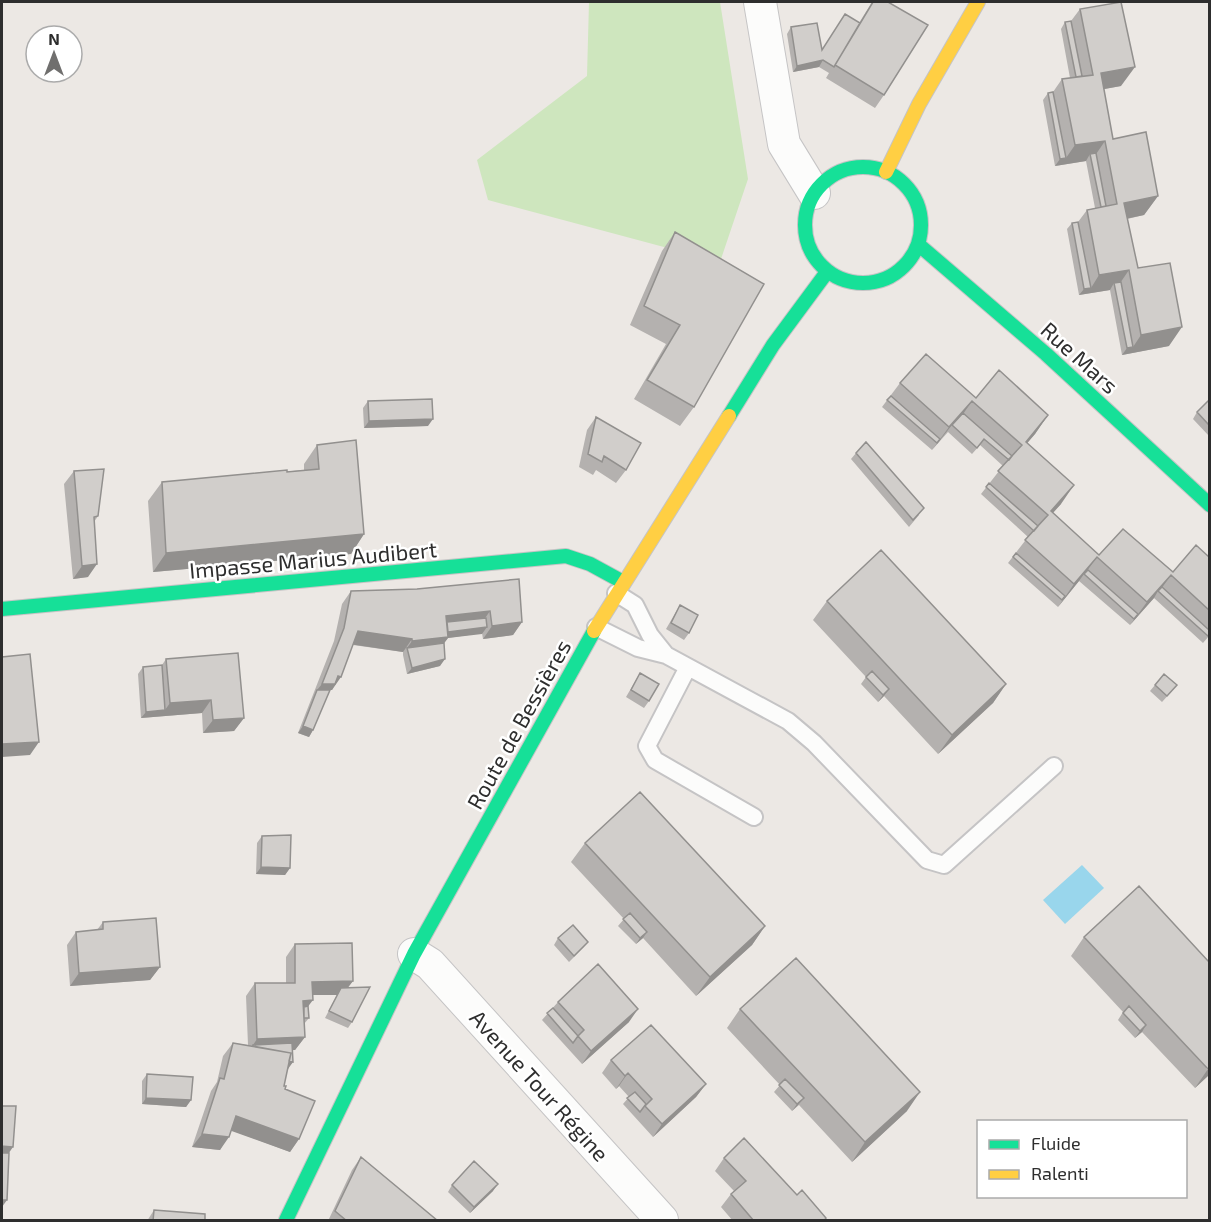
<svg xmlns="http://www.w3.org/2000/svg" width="1211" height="1222" font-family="'Exo 2',sans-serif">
<rect width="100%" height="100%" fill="#ece8e4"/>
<path fill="#cee6be" d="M589,2H720L748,179L720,262L488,200L477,160L587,76Z"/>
<path fill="#99d6ec" d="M1082,865L1104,888L1065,924L1043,900Z"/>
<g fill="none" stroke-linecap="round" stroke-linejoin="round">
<g stroke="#c5c4c5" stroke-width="20">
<path id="lane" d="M596,627L638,648L666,655L650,635L635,605L616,593
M666,655L788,721L814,743L927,860L944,865L1054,766
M688,667L647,746L655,760L754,817"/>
</g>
<g stroke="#c5c4c5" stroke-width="34">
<path id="street" d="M760,2L784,144L814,193
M414,954L430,964L662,1220"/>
</g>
<g stroke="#c5c4c5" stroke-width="16">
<path id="fast" d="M805 225a58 58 0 1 1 116 0a58 58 0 1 1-116 0Z
M919,245L1046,354L1210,505
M729,416L773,345L827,272
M2,609L566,556L590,564L623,582
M286,1220L414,954L594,631"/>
</g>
<g stroke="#c5c4c5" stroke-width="16">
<path id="slow" d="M886,172L919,104L978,2
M594,631L729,416"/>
</g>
<use href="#lane" stroke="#fcfcfb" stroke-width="16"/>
<use href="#street" stroke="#fcfcfb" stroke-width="32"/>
<use href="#fast" stroke="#16e098" stroke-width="14"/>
<use href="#slow" stroke="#ffcf43" stroke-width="14"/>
</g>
<path fill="#b4b1af" d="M872,2H888L884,95L875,108L826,78L829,73L819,67L793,72L787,34L791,27L821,50L859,23Z
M1080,9L1121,86L1104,89L1113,139L1158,196L1144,215L1127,219L1138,268L1169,346L1122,355L1110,290L1079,295L1067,229L1072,223L1078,222L1087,210L1095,208L1086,161L1055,166L1043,100L1048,93L1053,92L1062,79L1070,78L1061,29L1065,22L1071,21Z
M675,232L694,407L680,426L634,399L666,344L630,325L662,251Z
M900,383L976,398L1048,415L1035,434L1027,443L1061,504L1053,513L1099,555L1173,572L1209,557V636L1203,643L1154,598L1130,625L1079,581L1058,607L1008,563L1028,537L981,494L1003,466L980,445L972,454L948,432L932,450L882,407Z
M1209,400V436L1193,419L1197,412Z
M368,401L428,426L364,428L363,408Z
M596,417L626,470L616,483L596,470L593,475L579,467L587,430Z
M317,445L364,534L351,554L153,572L148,501L162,482L304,470V464Z
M856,453L919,515L909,527L851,459Z
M74,471L98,516L94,522L88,577L73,579L64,484Z
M519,579L522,622L513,635L483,639L482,633L448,638L444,643L440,666L407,674L403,655V652L353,645L332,690H330L313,730L309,737L298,733L334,641L342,604L351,591L417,589Z
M827,601L1006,684L993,703L938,754L884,696L878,702L861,684L866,677L813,620Z
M680,605L689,633L684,640L666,629Z
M166,659L244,718L234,731L203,733L202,713L141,718L138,674L143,667L162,665Z
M640,673L649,701L644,708L626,697Z
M1155,685L1172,691L1162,702L1150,691Z
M262,836L290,868L285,875L256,874L257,843Z
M585,843L765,926L752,945L696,996L643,938L636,944L618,926L624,919L571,862Z
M1139,886L1209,1075L1195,1088L1142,1032L1135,1038L1118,1020L1123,1012L1071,956L1084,937Z
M103,922L160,967L150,980L70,986L67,945L76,932L97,930Z
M558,938L588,942L583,948L569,962L554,945Z
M295,944L353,981L348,987L352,1022L348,1028L325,1018L337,995H313L308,1006L309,1018L304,1024L305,1037L295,1050H293V1062L287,1068L284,1086L299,1139L290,1152L231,1130L220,1150L192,1147L211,1091L217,1082L223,1056L233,1043L248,1045L246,996L255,983H286V957Z
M558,1002L629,1022L582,1064L542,1020Z
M740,1009L907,1111L852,1162L799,1105L792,1111L774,1092L780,1085L727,1028Z
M611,1060L706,1084L696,1097L653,1137L623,1104L629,1097L619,1086L616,1089L602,1073Z
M147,1074L191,1100L186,1107L142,1104V1081Z
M361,1157L438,1221H328L352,1170Z
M724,1158L797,1195L826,1218L825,1221H733L721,1207L731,1194L734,1191L715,1171Z
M452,1185L493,1191L470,1213L448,1192Z
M154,1210L205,1221H147Z"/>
<path fill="#92908e" d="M823,60L819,67L793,72L797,66Z
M1135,67L1121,86L1088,92L1101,73Z
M1105,141L1092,160L1090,154L1086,161L1055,166L1060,159L1066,158L1075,145Z
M1158,196L1144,215L1111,222L1124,203Z
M1129,270L1116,289L1114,283L1110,290L1079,295L1084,289L1091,288L1099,275Z
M1182,327L1169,346L1122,355L1127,348L1133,347L1141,335Z
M972,401L959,420L952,425L932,450L949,427Z
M1048,415L1035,434L1012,461L1026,442Z
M433,419L428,426L364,428L369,421Z
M1074,485L1061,504L1037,530L1051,511Z
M364,534L351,554L153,572L166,553Z
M1097,557L1084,575V574L1079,581L1058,607L1074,584Z
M97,564L88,577L73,579L82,566Z
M1171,575L1159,592L1158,591L1154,598L1130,625L1147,602Z
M490,611L481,624L442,629L446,616Z
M522,622L513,635L483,639L492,626Z
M487,627L482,634L448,638L439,650L407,648L412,641L443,632Z
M358,631L412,639L403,652L349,644Z
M445,659L440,666L407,674L412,668Z
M338,676L341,677L332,690H317L322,684Z
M1006,684L993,703L938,754L952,735Z
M889,689L884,696L878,702L883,695Z
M211,700L202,713L141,718L146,712L165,710L170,703Z
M244,718L234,731L203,733L213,720Z
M303,726L313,730L309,737L298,733Z
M39,742L30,755L2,757V744Z
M261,867L290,868L285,875L256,874Z
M765,926L752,945L696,996L710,977Z
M647,932L643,938L636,944L640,938Z
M160,967L150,980L70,986L79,973Z
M353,981L343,994L341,988L337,995H303L312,982Z
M313,1000L303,1013V1001Z
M638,1009L629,1022L582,1064L591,1051Z
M1146,1025L1142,1032L1135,1038L1140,1031Z
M305,1037L295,1050L253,1052V1045L257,1039Z
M253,1053L293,1062L288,1069L248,1060Z
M1209,1068V1075L1195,1088L1208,1069Z
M628,1073L619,1086L616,1089L625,1076Z
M706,1084L696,1097L653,1137L662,1124Z
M920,1092L907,1111L852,1162L865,1142Z
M146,1098L191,1100L186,1107L142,1104Z
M804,1098L799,1104L792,1111L797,1104Z
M236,1116L299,1139L290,1152L226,1129Z
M202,1134L229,1137L220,1150L192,1147Z
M2,1146L13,1147L4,1160H2Z
M498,1184L493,1191L470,1213L474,1207Z
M2,1200H7L2,1207Z"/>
<path fill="#d1cecb" stroke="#92908e" stroke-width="1.5" d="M873,2H888L928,25L884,95L835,65Z
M1121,2L1135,67L1101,73L1113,139L1146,132L1158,196L1124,203L1138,268L1170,263L1182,327L1141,335L1129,270L1099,275L1087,210L1117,204L1105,141L1075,145L1062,79L1093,75L1080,9Z
M845,14L860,23L834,67L823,60L797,66L791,27L817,23L822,50Z
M1071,21L1082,76L1076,77L1065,22Z
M1053,92L1066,158L1060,159L1048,93Z
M1096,153L1106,206L1101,207L1090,154Z
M1078,222L1091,288L1084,289L1072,223Z
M675,232L764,284L694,407L647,380L680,325L644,306Z
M1121,282L1133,347L1127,348L1114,283Z
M926,354L976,398L999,370L1048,415L1026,442L1074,485L1051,511L1099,555L1123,529L1173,572L1196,545L1209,557V610L1171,575L1147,602L1097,557L1074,584L1025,540L1048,515L998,471L1022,445L972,401L949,427L900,383Z
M891,396L940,439L937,443L887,400Z
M432,399L433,419L369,421L368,401Z
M1209,400V425L1197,412Z
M963,413L1012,456L1009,460L984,439L977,448L952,425Z
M596,417L641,443L626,470L604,456L602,462L588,454Z
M356,440L364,534L166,553L162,482L287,470V472L319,469L317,445Z
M866,442L924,508L913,520L856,453Z
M104,469L98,516L94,517L97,564L82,566L74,471Z
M989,483L1038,526L1034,531L986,487Z
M881,550L1006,684L952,735L827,601Z
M1016,553L1065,596L1062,600L1013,557Z
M1088,570L1138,614L1134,619L1084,574Z
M519,579L522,622L492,626L490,611L446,616L448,637L412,641V639L358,631L341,677L338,676L335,684H322L344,628L351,591L417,589Z
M1162,587L1209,630V635L1208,636L1158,591Z
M680,605L698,615L689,633L671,623Z
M486,618L487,627L448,632L447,622Z
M444,643L445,659L412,668L407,648Z
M238,653L244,718L213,720L211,700L170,703L166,659Z
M30,654L39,742L2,744V657Z
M162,665L165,710L146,712L143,667Z
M872,671L889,689L883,695L866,677Z
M640,673L659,684L649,701L631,690Z
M1164,674L1177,685L1167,696L1155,685Z
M317,690H330L313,730L303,726Z
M640,792L765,926L710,977L585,843Z
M291,835L290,868L261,867L262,836Z
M1139,886L1209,962V1068L1208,1069L1084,937Z
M630,913L647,932L640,938L623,919Z
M156,918L160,967L79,973L76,932L103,929V922Z
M573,925L588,942L574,956L558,938Z
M352,943L353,981L312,982L313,1000L303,1001L305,1037L257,1039L255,983H295V944Z
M796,958L920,1092L865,1142L740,1009Z
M598,964L638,1009L591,1051L578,1036L584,1030L558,1002Z
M370,987L352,1022L329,1011L341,988Z
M308,1006L309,1018H304V1007Z
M1129,1006L1146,1025L1140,1031L1123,1013Z
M553,1008L578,1036L573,1043L547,1013Z
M651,1025L706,1084L662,1124L645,1106L652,1099L628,1073L625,1076L611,1060Z
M233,1043L291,1053L284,1086H286L285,1089L315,1101L299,1139L236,1116L229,1137L202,1134L220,1078L224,1079Z
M292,1043L293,1062L289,1061L291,1053L253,1046V1045Z
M147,1074L193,1077L191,1100L146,1098Z
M785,1079L804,1098L797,1104L779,1085Z
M635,1092L646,1104L640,1112L627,1098Z
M2,1106H16L13,1147L2,1146V1155Z
M744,1138L797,1195L802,1190L826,1218L824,1221H754L731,1194L746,1181L724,1158Z
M2,1153H9L7,1200H2Z
M361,1157L438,1221H347L335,1211Z
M474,1161L498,1184L474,1207L452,1185Z
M154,1210L205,1214V1221H153Z"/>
<g text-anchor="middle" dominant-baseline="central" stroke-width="5" stroke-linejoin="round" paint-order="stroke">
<g font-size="22" fill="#2e2e2e" stroke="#fff">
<text transform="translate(1080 357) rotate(42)">Rue Mars</text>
<text transform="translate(313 559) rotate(-5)">Impasse Marius Audibert</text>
<text transform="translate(518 724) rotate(-61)">Route de Bessières</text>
<text transform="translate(540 1085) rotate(48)">Avenue Tour Régine</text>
</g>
</g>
<rect width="1211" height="1222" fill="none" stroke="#2e2e2e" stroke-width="6"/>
<rect x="977" y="1120" width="210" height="78" fill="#ffffff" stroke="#ababab" stroke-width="1.5"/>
<rect x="989" y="1140" width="30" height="9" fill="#16e098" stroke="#ababab" stroke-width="1.5"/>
<text x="1031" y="1150" font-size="18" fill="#2e2e2e">Fluide</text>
<rect x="989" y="1170" width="30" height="9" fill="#ffcf43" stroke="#ababab" stroke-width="1.5"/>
<text x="1031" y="1180" font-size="18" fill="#2e2e2e">Ralenti</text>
<g transform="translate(54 54)"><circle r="28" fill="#ffffff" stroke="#ababab" stroke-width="1.5"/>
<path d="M0-4.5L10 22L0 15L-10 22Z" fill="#706f6e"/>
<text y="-9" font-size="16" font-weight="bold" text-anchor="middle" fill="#2e2e2e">N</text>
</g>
</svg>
